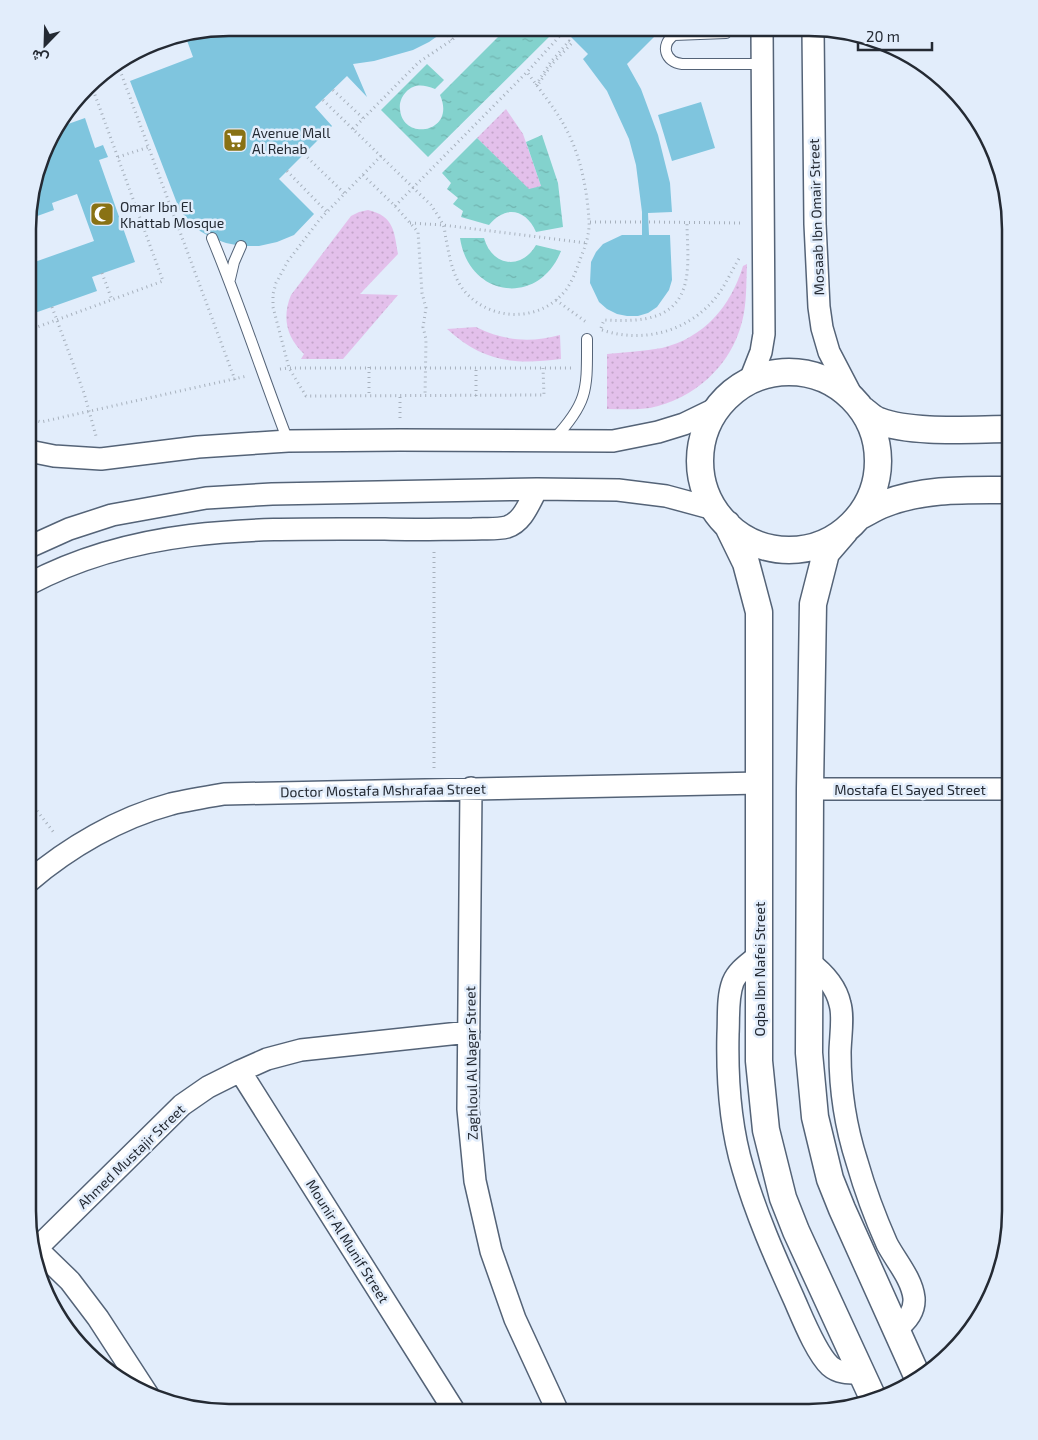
<svg xmlns="http://www.w3.org/2000/svg" width="1038" height="1440" font-family="'Exo 2',Vazirmatn,sans-serif">
<defs>
<pattern id="grass-dots" width="8" height="8" patternUnits="userSpaceOnUse" patternTransform="scale(1.25)"><rect width="8" height="8" fill="#e3c0eb"/><path d="M2 2h.1M6 6h.1" fill="none" stroke="#c3a5ca" stroke-width="1.8" stroke-linecap="round"/></pattern>
<pattern id="water-ripples" width="26" height="14" patternUnits="userSpaceOnUse" patternTransform="scale(1.25)"><rect width="26" height="14" fill="#83d2cd"/><path d="M2 4q2-2 4 0t4 0M15 11q2-2 4 0t4 0" fill="none" stroke="#71b4b0"/></pattern>
</defs>
<rect width="100%" height="100%" fill="#e2edfb"/>
<path fill="url(#grass-dots)" d="M506,109L523,134L541,186L529,190L477,138Z
M368,210C394,216 394,231 398,254L360,294L398,295L343,359H301L304,354C286,337 282,317 291,295L351,216L359,212Z
M747,264C746,283 747,303 742,322C731,366 694,399 650,408C636,410 621,409 607,409V354C626,352 644,351 662,348C704,338 731,306 743,266Z
M476,327C504,341 530,343 560,335L561,359C514,365 483,362 447,329Z"/>
<path fill="url(#water-ripples)" d="M507,28H549L553,33L428,157L381,110L427,64L444,80L435,89C424,85 415,83 406,92C402,96 399,103 400,109C402,142 457,133 440,95Z
M542,135L558,183L563,227L536,232C526,209 505,205 489,225L461,217L463,211L453,204L458,198L447,189L451,183L442,173L477,138L529,189L541,186L526,142Z
M460,238H484C492,267 522,270 536,245L561,251C539,307 469,298 460,238Z"/>
<path fill="#7fc5de" d="M229,28H449L429,42L413,50L374,61L353,64L367,97L347,76L315,107L332,126L279,179L314,214L294,235L277,242L259,246H241L226,243L212,238L200,231L180,211L130,81L193,57L185,35Z
M572,28L662,29L627,64L641,89L658,135L670,183L672,212L648,213L649,235H670L672,280L669,290L657,307L648,313L638,316H627L617,314L607,309L599,302L590,283L591,262L596,252L603,244L622,235H642V212L636,165L629,139L607,91L583,59L588,54L567,33Z
M701,102L715,148L672,161L658,115Z
M85,118L95,148L103,145L108,157L99,160L135,262L92,277L97,291L29,315V264L94,241L77,194L52,203L54,210L29,219V203L54,129Z"/>
<g fill="none" stroke-linecap="round" stroke-linejoin="round">
<g stroke="#546377" stroke-width="12">
<path id="service" d="M726,33L674,35C660,45 665,62 682,64H762
M212,238C240,305 262,374 288,441
M230,279L234,262L241,246
M553,440C589,402 587,389 587,339"/>
</g>
<g stroke="#546377" stroke-width="24">
<path id="minor" d="M813,29L815,224L819,307L822,328L829,352L853,398
M750,380L761,352L764,334L762,29
M29,451L54,456L101,459L198,447L288,441L400,440L613,441L658,432L684,424L717,408
M29,547L69,529L112,515L206,498L272,494L537,489L618,490L666,496L714,509
M29,584C142,524 262,529 385,529C414,530 443,529 473,529C483,528 496,530 507,527C523,522 529,503 537,489
M471,788L468,1109L475,1181L491,1251L515,1319L558,1412
M810,789H1010
M28,882C69,847 119,818 171,804C188,800 206,797 224,794L760,783
M759,955C750,963 738,970 733,982C727,998 729,1017 728,1034C727,1078 730,1126 743,1169C756,1214 775,1257 794,1299C802,1317 816,1353 830,1366C839,1374 851,1373 862,1373
M809,962C824,973 836,986 840,1004C844,1017 840,1039 840,1053C840,1089 846,1128 857,1162C865,1190 875,1217 887,1244C896,1261 912,1279 914,1298C915,1312 907,1321 896,1329
M240,1071L455,1412
M36,1248L70,1281L98,1318L148,1395
M36,1249L182,1105L208,1087L240,1071L267,1059L301,1050L469,1032"/>
</g>
<g stroke="#546377" stroke-width="29">
<path id="tertiary" d="M700 461a89 89 0 1 1 178 0a89 89 0 1 1-178 0Z
M863,410C868,414 873,419 879,421C913,434 974,429 1010,429
M860,516C868,512 876,507 884,504C924,488 968,490 1010,490
M727,524L746,563L759,612V1061L766,1130L783,1198L796,1231L873,1398
M845,531L826,553L813,604L810,789L809,1053L815,1117L830,1179L842,1209L918,1378"/>
</g>
<path stroke="#a7b1bd" stroke-width="3" stroke-dasharray="1 4" stroke-linecap="butt" d="M444,32L452,40
M118,65L235,380
M536,85L550,63L569,41L572,43L552,64L537,86
M333,90L364,119
M323,100L431,205C435,211 440,218 443,225C445,229 445,235 446,239C450,259 453,280 468,295C495,322 541,321 565,291C573,281 577,268 581,257C586,245 590,232 589,220C587,188 580,153 564,125C554,107 539,89 527,72
M353,129L419,62L452,40L466,28
M304,154L345,194
M381,156L320,219L288,261L276,283L273,294V307L289,368L306,396L544,395L543,368
M118,157L149,147
M287,171L327,212
M363,175L395,206L418,232L422,293L426,308L423,327L426,339L425,396
M395,206L527,72L567,28
M590,222H642
M649,222L741,223
M410,223L443,225L586,243
M29,238L37,261
M102,273L112,300
M556,300L586,322
M52,307L84,393L96,436
M601,328L604,320C642,322 682,321 687,273C689,256 687,239 687,222
M29,330L163,281L91,84
M602,330C644,344 690,331 717,296C726,284 732,270 740,257
M369,367V396
M280,369L289,368H571
M476,396V367
M29,418L41,422L247,376
M400,418V396
M434,552V768
M28,799L55,834"/>
<use href="#service" stroke="#fff" stroke-width="10"/>
<use href="#minor" stroke="#fff" stroke-width="21"/>
<use href="#tertiary" stroke="#fff" stroke-width="26"/>
</g>
<defs>
<g id="supermarket-square" transform="scale(1.25)"><rect x="-9" y="-9" width="18" height="18" rx="4" fill="#897214" stroke="#e2edfb"/><path d="M-6-5.5h2.5l.6 2H6L4.5 2H-2.5L-4.4-4H-6ZM-1.5 3.2a1.3 1.3 0 1 0 .1 0ZM3 3.2a1.3 1.3 0 1 0 .1 0Z" fill="#fff"/></g>
<g id="mosque-square" transform="scale(1.25)"><rect x="-9" y="-9" width="18" height="18" rx="4" fill="#897214" stroke="#e2edfb"/><path d="M3.5-4.9A6 6 0 1 0 3.5 4.9A5 5 0 1 1 3.5-4.9Z" fill="#fff"/></g>
</defs>
<g fill-rule="evenodd">
<use href="#supermarket-square" x="235" y="140"/>
<use href="#mosque-square" x="102" y="214"/>
</g>
<g text-anchor="middle" dominant-baseline="central" stroke-width="5" stroke-linejoin="round" paint-order="stroke">
<g font-size="14" fill="#242a33" stroke="#e2edfb" text-anchor="start">
<text x="252" y="132">Avenue Mall<tspan x="252" dy="16">Al Rehab</tspan></text>
<text x="120" y="206">Omar Ibn El<tspan x="120" dy="16">Khattab Mosque</tspan></text>
</g>
<g font-size="14" fill="#242a33" stroke="#e2edfb">
<text transform="translate(816 217) rotate(-92)">Mosaab Ibn Omair Street</text>
<text x="910" y="789">Mostafa El Sayed Street</text>
<text transform="translate(383 790) rotate(-1)">Doctor Mostafa Mshrafaa Street</text>
<text transform="translate(759 969) rotate(-90)">Oqba Ibn Nafei Street</text>
<text transform="translate(471 1063) rotate(-91)">Zaghloul Al Nagar Street</text>
<text transform="translate(131 1156) rotate(-44)">Ahmed Mustajir Street</text>
<text transform="translate(348 1241) rotate(58)">Mounir Al Munif Street</text>
</g>
</g>
<path d="M0 0H1038V1440H0ZM229 36H809A193 193 0 0 1 1002 229V1211A193 193 0 0 1 809 1404H229A193 193 0 0 1 36 1211V229A193 193 0 0 1 229 36Z" fill="#e2edfb" fill-rule="evenodd"/>
<path fill="none" stroke="#242a33" stroke-width="2.5" d="M229 36H809A193 193 0 0 1 1002 229V1211A193 193 0 0 1 809 1404H229A193 193 0 0 1 36 1211V229A193 193 0 0 1 229 36Z"/>
<g transform="translate(45 45) rotate(203)" stroke="#e2edfb" stroke-width="4" paint-order="stroke">
<path d="M0-4L9 19L0 12L-9 19Z" fill="#242a33"/>
<text y="-8" font-size="14" font-weight="bold" text-anchor="middle" fill="#242a33">ش</text>
</g>
<path d="M858 42v8h74v-8" fill="none" stroke="#242a33" stroke-width="2.5"/>
<text x="866" y="42" font-size="15" fill="#242a33" stroke="#e2edfb" stroke-width="4" paint-order="stroke">20 m</text>
</svg>
